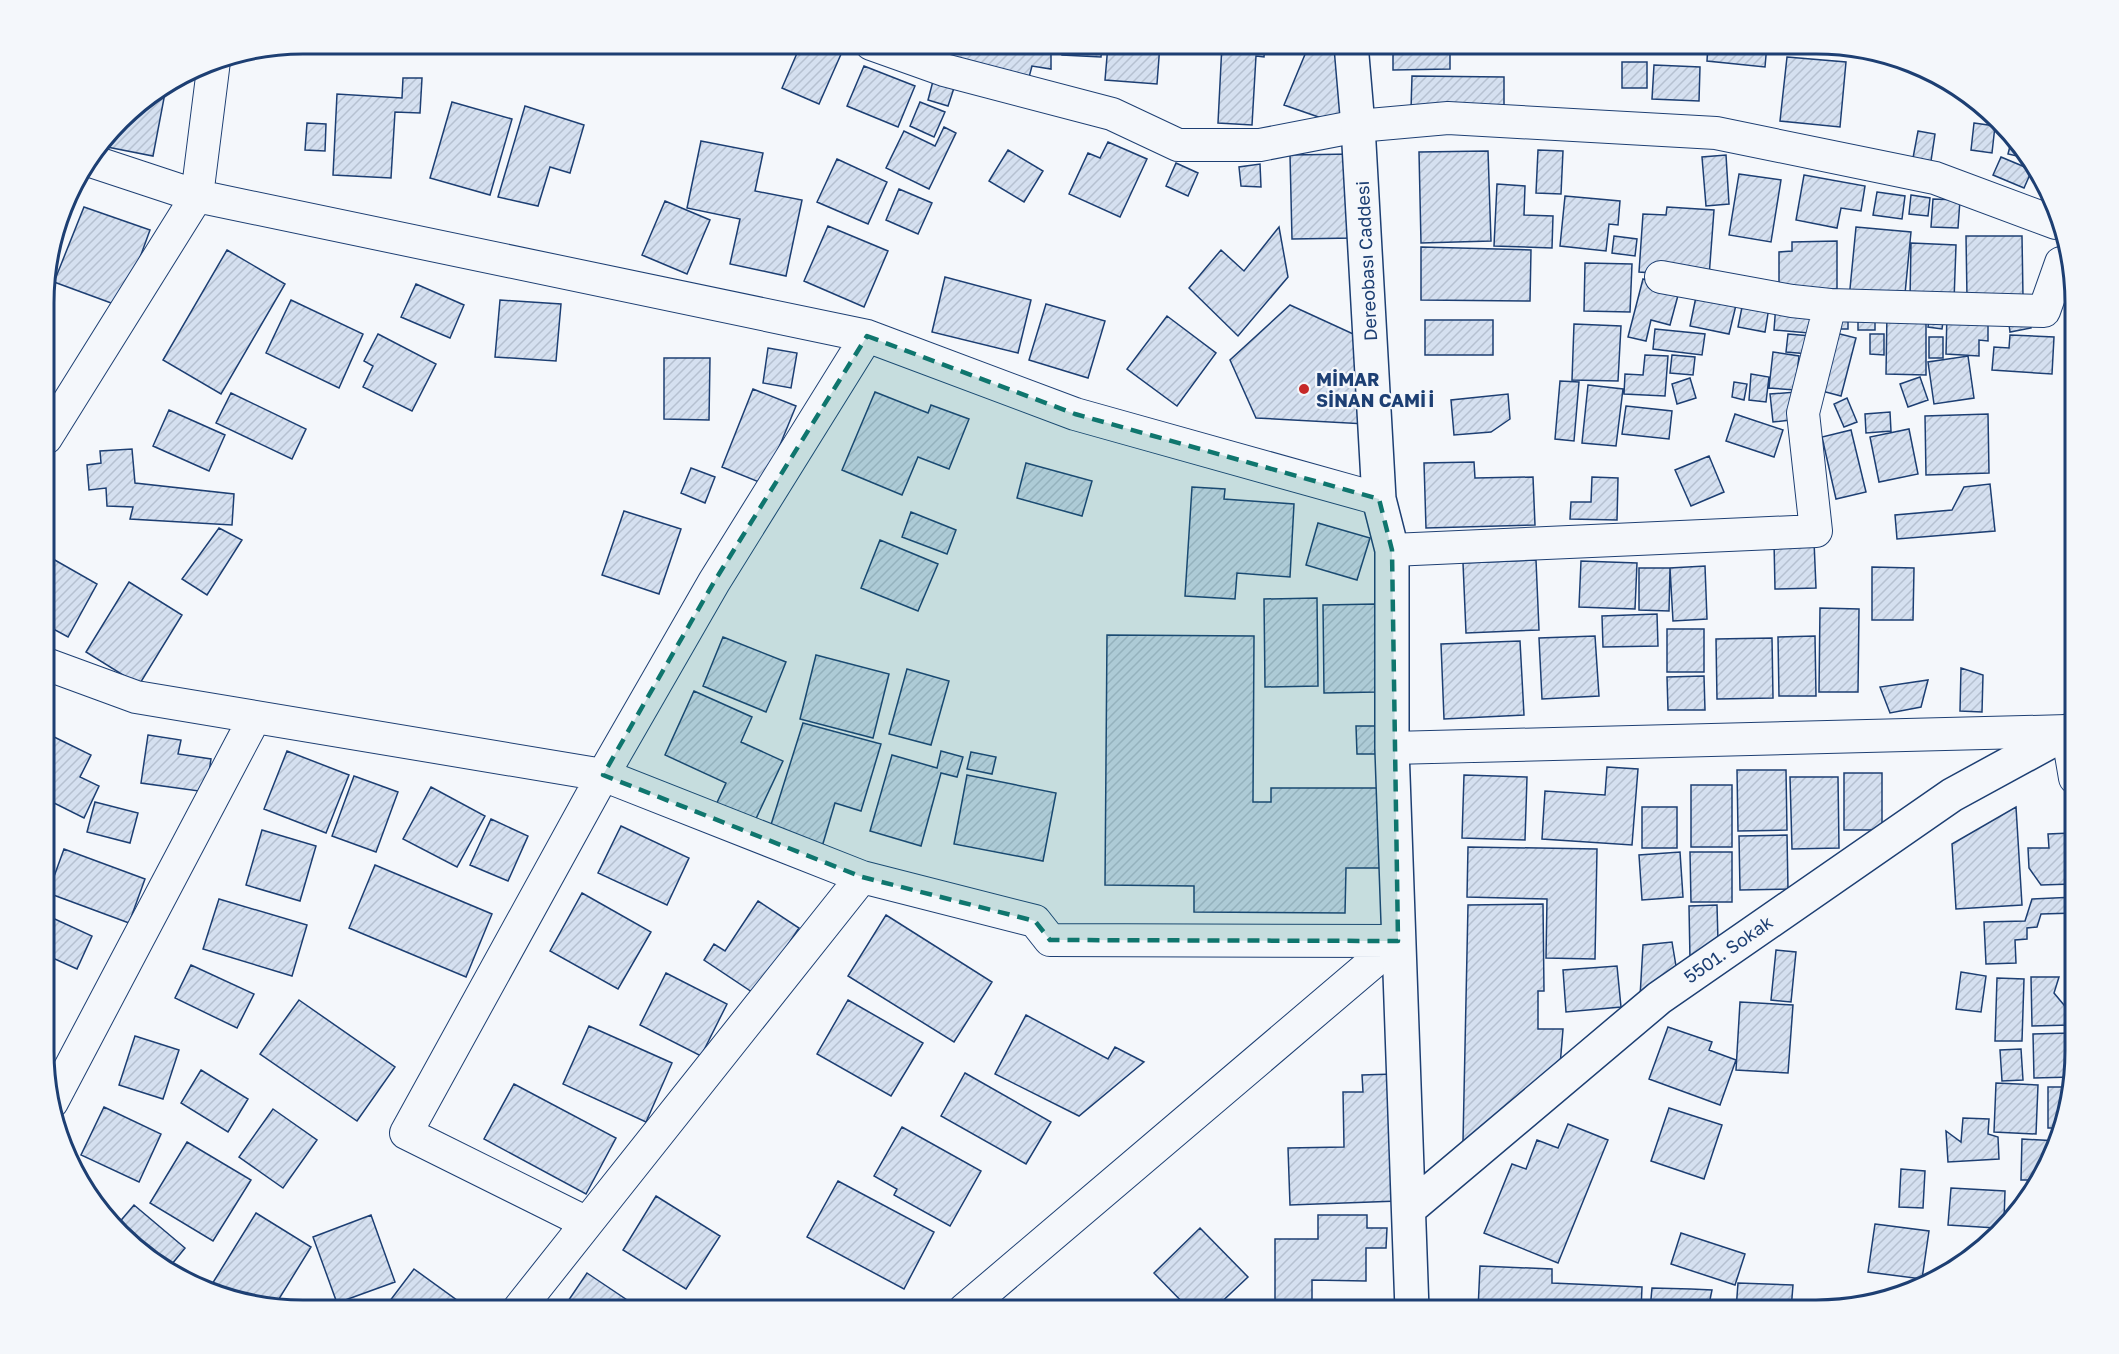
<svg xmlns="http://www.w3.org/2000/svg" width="2119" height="1354" font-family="'Golos Text',sans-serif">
<defs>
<pattern id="building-hatch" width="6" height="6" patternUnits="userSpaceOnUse" patternTransform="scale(1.5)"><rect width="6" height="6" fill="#d5e0f0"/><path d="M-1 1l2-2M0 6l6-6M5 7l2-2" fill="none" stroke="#b6c1d1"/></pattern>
</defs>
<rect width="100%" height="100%" fill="#f4f7fb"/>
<path fill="url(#building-hatch)" stroke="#1d3f73" stroke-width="1.5" d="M570,44H584L582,49Z
M801,44H821L842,52L819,104L782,88Z
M921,44H1051V69L1032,66L1028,81L920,45Z
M1062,44H1102L1101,57L1062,55Z
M1118,44H1160L1157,84L1105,80L1108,45H1118Z
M1222,44H1265L1264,57L1256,56L1252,125L1218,123Z
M1393,44H1450V69L1393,70Z
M1708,44H1767L1765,67L1707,61Z
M1782,44H1816L1845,47V49Z
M1848,48L1883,52L1898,60L1847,54Z
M1306,52H1345L1350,101L1333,122L1284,105Z
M1787,57L1846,62L1840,127L1780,121Z
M1622,62H1647V88H1622Z
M1654,65L1700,67L1699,101L1652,99Z
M864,66L915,86L898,127L847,106Z
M1412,76L1504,77V111L1411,110Z
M403,78H422L420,113L395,112L391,178L333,175L337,94L402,98Z
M933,81L954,88L948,106L928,100Z
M158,92L165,93L153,156L102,146L132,108Z
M452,102L512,119L490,195L430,178Z
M920,102L945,112L934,137L910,126Z
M525,106L584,125L570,173L550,167L538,206L498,197Z
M307,123L326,124L325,151L305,150Z
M1974,123L1995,126L1992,153L1971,150Z
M944,127L956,133L929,189L886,168L904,131L935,146Z
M1918,131L1935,134L1931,161L1913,158Z
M701,141L763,153L755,191L802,200L786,276L730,264L740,219L687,208Z
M1108,142L1147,159L1120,217L1069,194L1088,153L1100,158Z
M2011,142L2026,158L2008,154Z
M1008,150L1043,171L1024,202L989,181Z
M1538,150L1563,151L1561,194L1536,193Z
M1488,151L1491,241L1421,243L1419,152Z
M1352,154L1354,238L1292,239L1290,155Z
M1726,155L1729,204L1706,206L1702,157Z
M2001,157L2032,170L2024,188L1993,175Z
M837,159L887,182L868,224L817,202Z
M1176,163L1198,173L1188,196L1166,186Z
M1260,164L1261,187L1241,186L1239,167Z
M1739,174L1781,180L1771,242L1729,235Z
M1804,175L1865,186L1861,211L1841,208L1837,228L1796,220Z
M1497,184L1525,186L1524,215L1553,216L1552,248L1494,246Z
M899,189L932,203L918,234L886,220Z
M1877,192L1905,196L1902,219L1873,215Z
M1911,195L1930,198L1928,216L1909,214Z
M1565,196L1620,201L1618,225L1609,224L1606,251L1560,246Z
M1933,199L1960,200L1958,228L1931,227Z
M665,201L710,220L687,274L642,255Z
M84,207L150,230L122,307L54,282Z
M1667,207L1714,210L1709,277L1639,272L1643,214L1666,215Z
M828,226L888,251L864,307L804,281Z
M1279,227L1288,277L1238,336L1189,288L1221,250L1244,271Z
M1856,227L1911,232L1904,304L1849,299Z
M1614,236L1637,239L1635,256L1612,253Z
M1966,236H2022L2023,297L1967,298Z
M1837,241V289H1779V252L1792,251V242Z
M1911,243L1956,245L1954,301L1910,300Z
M1421,247L1531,250L1530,301L1421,300Z
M227,250L285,284L221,394L163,360Z
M1585,263L1632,264L1630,312L1584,311Z
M945,277L1031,300L1018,353L932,332Z
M1643,279L1680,288L1670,325L1651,320L1646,341L1628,337Z
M416,284L464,305L450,338L401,317Z
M1697,292L1737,301L1729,334L1690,326Z
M1744,297L1770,301L1765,332L1738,327Z
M291,300L363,334L339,388L266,353Z
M500,300L561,304L556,361L495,357Z
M1046,304L1105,321L1088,378L1029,360Z
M1776,304L1823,309L1820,334L1774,330Z
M1290,305L1362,338L1366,424L1256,418L1230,360Z
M1848,308V329H1834Z
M1858,310H1875V330H1858Z
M1887,312H1926V375L1886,374Z
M1930,313L1944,315L1942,329L1928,327Z
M1947,313L1988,314V341L1979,340V356L1946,354Z
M2028,314L2031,328L2010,332L2008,317Z
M1167,316L1216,353L1177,406L1127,369Z
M2071,317L2075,318V337L2066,334Z
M1425,320H1493V355H1425Z
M1574,324L1621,326L1618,381L1572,380Z
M1655,329L1705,334L1702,355L1653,349Z
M1832,332L1856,338L1841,396L1818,390Z
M378,334L436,364L412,411L363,387L373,366L364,361Z
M1788,334L1811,336L1809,354L1786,352Z
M1870,334H1884V355L1870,354Z
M2010,335L2054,337L2052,374L1992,370L1994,347L2009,348Z
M1929,337H1943V358H1929Z
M768,348L797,353L791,388L763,383Z
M1773,352L1799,356L1795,390L1769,388Z
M1645,355L1668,356L1665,396L1624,394L1625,374L1643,375Z
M1672,355L1695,357L1693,375L1670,373Z
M1968,356L1974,398L1934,404L1928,362Z
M664,358H710L709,420L664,419Z
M1751,374L1769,377L1766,402L1749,400Z
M1920,377L1928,400L1908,407L1900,384Z
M1690,378L1696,398L1677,404L1672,384Z
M1560,381L1579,382L1574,441L1555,439Z
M1734,382L1747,384L1744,400L1732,397Z
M1588,385L1623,389L1616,446L1582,443Z
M753,389L796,406L764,484L722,467Z
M875,392L928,413L931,405L969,419L949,469L918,457L902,495L842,470Z
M1796,392L1799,419L1773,422L1770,394Z
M231,393L306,429L292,459L216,423Z
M1508,394L1510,419L1491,432L1454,435L1451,400Z
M1847,398L1857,422L1844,427L1834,404Z
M1626,406L1672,411L1669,439L1622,434Z
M169,410L225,435L209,471L153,446Z
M1890,412L1891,431L1866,433L1865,414Z
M1735,414L1783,430L1774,457L1726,441Z
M1988,414L1989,473L1926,475L1925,416Z
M1909,429L1918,474L1879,482L1870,437Z
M1851,430L1866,492L1836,499L1822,437Z
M132,449L135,483L234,494L232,525L130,519L133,507L107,506L106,488L89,490L87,465L101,463L100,451Z
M1709,456L1724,492L1691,506L1675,470Z
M1474,462L1475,478L1533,477L1535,525L1426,528L1424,463Z
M1026,463L1092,481L1082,516L1017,498Z
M691,468L715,477L705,503L681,493Z
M1592,477L1618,478L1617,520L1570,519L1571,502H1591Z
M1990,484L1995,531L1897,539L1895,515L1952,510L1964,487Z
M1192,487L1225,489L1224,499L1294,504L1290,577L1237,573L1235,599L1185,596Z
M624,511L681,529L659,594L602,575Z
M911,512L956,530L947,554L902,537Z
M1318,523L1370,538L1357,580L1306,565Z
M219,528L242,540L207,595L182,579Z
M880,540L938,564L918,611L861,588Z
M1814,541L1816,588L1775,589L1774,542Z
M46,555L97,584L68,637L46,625Z
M1536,560L1539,630L1466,633L1463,563Z
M1581,561L1637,563L1635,609L1579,607Z
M1705,566L1707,619L1673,621L1670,568Z
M1872,567L1914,568L1913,620H1872Z
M1639,568H1670L1669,611L1639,610Z
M129,582L182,615L139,685L86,652Z
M1317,598L1318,686L1265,687L1264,599Z
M1375,604L1376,692L1324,693L1323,605Z
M1820,608L1859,609L1858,692H1819Z
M1657,614L1658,646L1603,647L1602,616Z
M1667,629H1704V672H1667Z
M1107,635L1254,636L1253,802H1271V788H1389V868H1346L1345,913L1194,912V886L1105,885Z
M1595,636L1599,696L1542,699L1539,638Z
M1815,636L1816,696H1779L1778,637Z
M723,637L786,662L766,712L703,686Z
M1772,638L1773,698L1717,699L1716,639Z
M1520,641L1524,715L1444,719L1441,644Z
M816,655L889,674L873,738L800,719Z
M1961,668L1983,675L1982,712L1960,711Z
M907,669L949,681L931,745L889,734Z
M1704,676L1705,710H1668L1667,677Z
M1928,680L1921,707L1890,713L1880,687Z
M694,691L752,717L741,742L783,761L753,825L715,807L726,783L665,755Z
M803,723L881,744L861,811L835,803L822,847L769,831Z
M1356,726H1379V754H1357Z
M46,733L91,755L80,777L99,786L84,818L46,799Z
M148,735L181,740L178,754L211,759L206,792L141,783Z
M287,751L349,775L326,833L264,809Z
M941,751L963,757L957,777L941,773L921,846L870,831L892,755L937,768Z
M971,752L996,757L992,774L967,769Z
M1607,767L1638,769L1632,845L1542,839L1545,791L1605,795Z
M1737,770H1786L1787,830L1738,831Z
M1844,773H1882V830H1844Z
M967,775L1056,793L1043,861L954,844Z
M1464,775L1527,777L1525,840L1462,838Z
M354,776L398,792L376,852L332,836Z
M1790,777H1838L1839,848L1792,849Z
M1691,785H1732V847H1691Z
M431,787L485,816L457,867L403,839Z
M95,802L138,813L130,843L87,832Z
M1642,807H1677V848H1642Z
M2016,807L2022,905L1956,909L1952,844Z
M491,819L528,836L508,881L470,865Z
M621,826L689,858L667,905L598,873Z
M262,830L316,846L300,901L246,885Z
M2070,833L2072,884L2041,885L2029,868L2028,848H2049L2048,834Z
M1787,835L1788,889L1740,890L1739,836Z
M1468,847L1597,849L1595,959L1546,958L1547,899L1467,897Z
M64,849L145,879L129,923L48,893Z
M1680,852L1683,897L1642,900L1639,855Z
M1690,852H1732V902H1691Z
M375,865L492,914L466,977L349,928Z
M582,893L651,932L618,989L550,951Z
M2075,897V913L2041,914L2037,927L2027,928V939L2015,940L2016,963L1986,964L1984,922L2025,921L2032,899Z
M219,899L307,925L292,976L203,949Z
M758,901L799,928L755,994L704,960L714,944L725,951Z
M1543,904L1544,991H1538V1029H1563L1560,1066L1463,1142L1468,905Z
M1717,905L1718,941L1690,960L1689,906Z
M46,915L92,936L77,969L46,955Z
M886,915L992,982L954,1042L848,976Z
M1672,942L1678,978L1640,997L1643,945Z
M1776,950L1796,952L1791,1002L1771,1000Z
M191,965L254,994L237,1028L175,998Z
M1617,966L1621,1007L1566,1012L1563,970Z
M1961,972L1986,976L1981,1012L1956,1009Z
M666,973L727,1004L701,1056L640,1025Z
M2031,977H2059L2054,993L2069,1011L2070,1025L2032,1026Z
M1997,978L2024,979L2022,1041H1995Z
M46,996L52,1000L46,1011Z
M299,1000L395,1067L357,1121L260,1054Z
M848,1000L923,1043L891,1096L817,1054Z
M1740,1002L1793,1005L1788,1073L1736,1070Z
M1026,1015L1108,1059L1115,1047L1144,1062L1079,1116L995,1074Z
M589,1026L672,1063L646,1122L563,1084Z
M1668,1027L1712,1042L1709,1050L1736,1060L1720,1105L1649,1079Z
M2071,1033L2073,1077L2034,1078L2033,1034Z
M135,1036L179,1050L163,1099L119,1085Z
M2021,1049L2023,1080L2002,1081L2000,1050Z
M201,1070L248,1099L228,1132L181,1103Z
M965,1073L1051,1122L1026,1164L941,1116Z
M1394,1074L1398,1201L1290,1205L1288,1148L1344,1147L1343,1092H1363L1362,1075Z
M1996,1083L2038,1085L2036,1134L1994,1132Z
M514,1084L616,1138L586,1194L484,1139Z
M2048,1087H2071L2063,1128H2048Z
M104,1107L161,1134L139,1182L81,1155Z
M1669,1108L1722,1125L1704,1179L1651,1161Z
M273,1109L317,1140L283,1188L239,1157Z
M1963,1118L1989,1119L1988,1134L1998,1137L1999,1159L1948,1162L1946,1131L1961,1142Z
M1568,1124L1608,1140L1558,1263L1484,1233L1512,1164L1526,1169L1537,1140L1558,1148Z
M902,1127L981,1171L950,1226L894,1195L897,1189L874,1176Z
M2022,1139L2058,1141L2039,1180H2021Z
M187,1142L251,1180L213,1241L150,1203Z
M1901,1169L1925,1171L1923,1208L1899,1207Z
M838,1181L934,1232L904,1289L807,1237Z
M1951,1188L2005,1191L2004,1221L1996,1228L1948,1225Z
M2023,1189H2035L2023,1203Z
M656,1196L720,1236L686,1289L623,1250Z
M134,1205L185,1248L167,1270L159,1267L117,1225Z
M256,1213L311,1247L274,1307L236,1302L209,1289Z
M371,1215L395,1282L337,1303L313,1237Z
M1318,1215H1367V1228H1387L1386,1248H1366V1281L1312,1280V1310H1275V1239H1318Z
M1875,1224L1929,1231L1922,1279L1868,1272Z
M1200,1228L1248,1277L1213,1310H1190L1154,1273Z
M1681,1233L1745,1254L1735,1285L1671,1264Z
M1480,1266L1552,1269V1283L1642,1287L1641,1310H1478Z
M414,1269L465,1306L462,1310H383Z
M587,1273L642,1310H562Z
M1738,1283L1793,1285L1791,1310H1736Z
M1652,1288L1691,1289L1712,1290L1708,1309L1650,1310Z
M720,1304L729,1310H716Z
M1397,1305V1310H1360V1306Z"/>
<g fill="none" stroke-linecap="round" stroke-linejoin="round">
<g stroke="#1d3f73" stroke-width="34">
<path id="street" d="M871,44L944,70L1112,114L1178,145H1260L1358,126L1448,118L1716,133L1935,178L2056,223
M91,161L197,196L867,336L1075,414L1379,499
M1661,277L1792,301L1830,305
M46,438L197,196L214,61
M1392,550L1816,531L1803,413L1830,305L2044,311L2061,263
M46,664L136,697L603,775L862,877L1035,921L1050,940L1398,941
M1392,748L2067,731L2075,778
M52,1102L255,717
M587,1223L862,877
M518,1310L587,1223L406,1133L603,775L714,582L867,336
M964,1310L1398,941"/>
</g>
<g stroke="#1d3f73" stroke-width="36">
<path id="secondary" d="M1351,44L1358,126L1379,499L1392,550V748L1412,1310
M1409,1209L1659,998L1952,795L2075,728"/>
</g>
<use href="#street" stroke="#f4f7fb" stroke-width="32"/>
<use href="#secondary" stroke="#f4f7fb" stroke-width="33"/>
</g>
<path fill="#0f766e" fill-opacity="0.2" stroke="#0f766e" stroke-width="4.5" stroke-dasharray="12 8" stroke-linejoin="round" d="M867,336L1075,414L1379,499L1392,550L1398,941L1050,940L1035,921L862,877L603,775L714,582Z"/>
<circle fill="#c62828" stroke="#f4f7fb" stroke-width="2" cx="1304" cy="389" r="6"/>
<g text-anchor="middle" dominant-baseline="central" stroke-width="4.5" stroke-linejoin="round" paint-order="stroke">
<g font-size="18" fill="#1d3f73" stroke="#f4f7fb">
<text transform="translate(1366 261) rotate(-93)">Dereobası Caddesi</text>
<text transform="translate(1728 949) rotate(-35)">5501. Sokak</text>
</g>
<g font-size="18" font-weight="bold" fill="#1d3f73" stroke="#f4f7fb" text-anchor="start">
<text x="1316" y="379">MİMAR<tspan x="1316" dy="21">SİNAN CAMİİ</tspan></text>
</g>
</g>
<path d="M0 0H2119V1354H0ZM303 54H1816A249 249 0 0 1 2065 303V1051A249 249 0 0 1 1816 1300H303A249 249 0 0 1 54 1051V303A249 249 0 0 1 303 54Z" fill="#f4f7fb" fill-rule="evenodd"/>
<path fill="none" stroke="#1d3f73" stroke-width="3" d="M303 54H1816A249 249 0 0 1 2065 303V1051A249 249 0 0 1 1816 1300H303A249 249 0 0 1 54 1051V303A249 249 0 0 1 303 54Z"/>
</svg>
